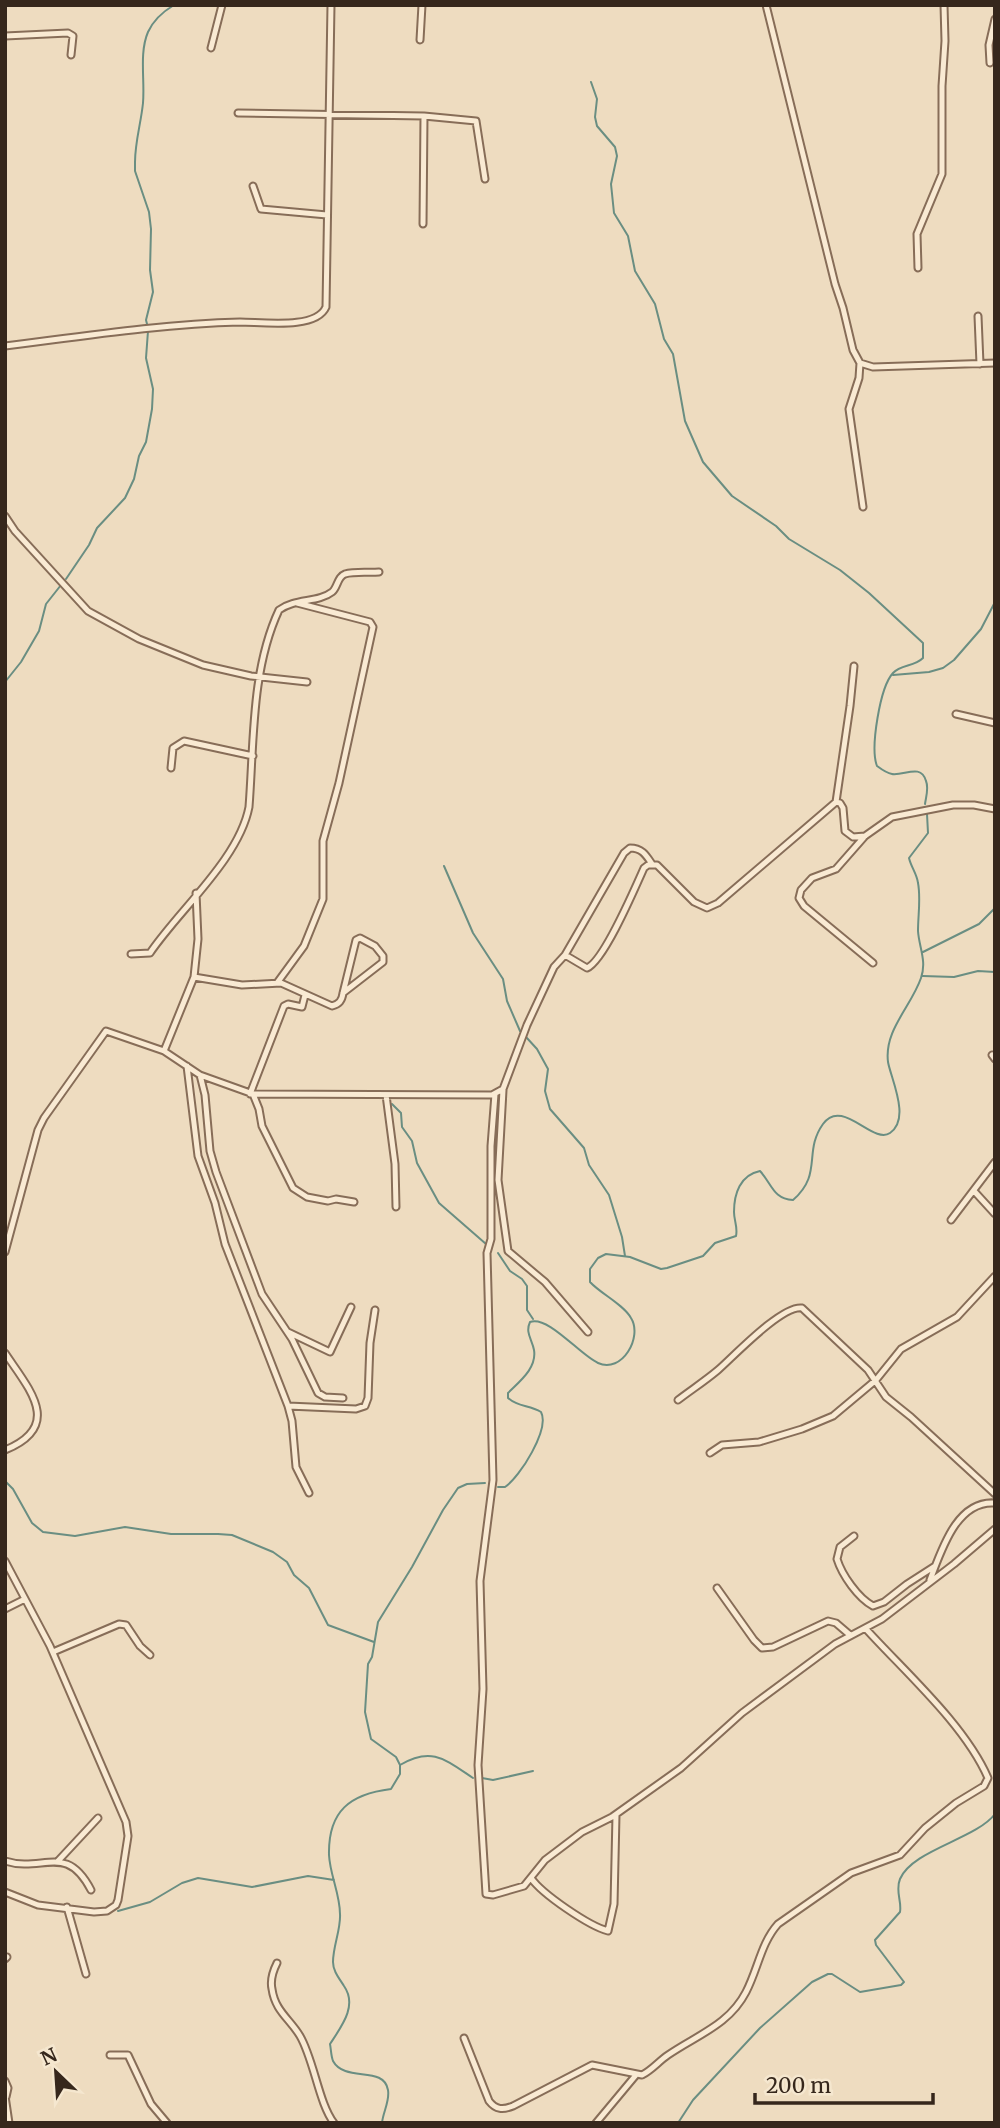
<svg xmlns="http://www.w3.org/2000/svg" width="1000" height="2128" font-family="Merriweather,serif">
<rect width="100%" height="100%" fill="#eedcc0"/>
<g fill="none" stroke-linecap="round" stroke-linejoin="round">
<path stroke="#6a8e82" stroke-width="2" d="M591,82L597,99L595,117L597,126L615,147L617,156L611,184L614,213L628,236L635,271L655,304L664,339L673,354L685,421L703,462L732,496L776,526L789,539L840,570L869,593L923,643V658C914,667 901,664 893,673C880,687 870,748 877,766C881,769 886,773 892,774C904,776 921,763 926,781C929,788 926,797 925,804
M147,324L146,320L153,292L150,270L151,229L149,212L135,171V162C135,142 141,123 143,103C145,80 139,53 148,32C153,21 164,11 174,5
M66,579L89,545L97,528L125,498L134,479L139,456L146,442L152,409L153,389L146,358L148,331
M893,675L929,672L943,668L954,660L981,629L995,602
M5,682L21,662L39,631L46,604L61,585
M444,866L473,933L503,979L507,1001L520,1031
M923,952L979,924L995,908
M923,976L954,977L978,971L995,972
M526,1037L537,1049L548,1069L545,1091L550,1109L584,1148L589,1165L609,1195L622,1237L625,1256
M392,1104L401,1113L402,1127L412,1141L417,1163L439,1203L486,1244
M498,1253L510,1271L522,1279L527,1286V1310L533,1319
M5,1481L13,1489L32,1523L43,1532L75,1536L125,1527L171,1534H218L232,1535L273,1552L287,1562L294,1575L309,1588L328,1625L374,1642
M498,1487H505C520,1477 550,1429 541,1412C529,1405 518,1407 508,1398V1393C520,1381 537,1368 534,1350C532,1339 525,1333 530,1322C548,1315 580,1355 598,1363C622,1374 643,1337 631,1318C623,1304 601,1294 590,1282V1269L598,1258L606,1254L630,1257L661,1269L667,1268L703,1256L715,1243L736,1236C738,1227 734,1221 734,1212C734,1194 740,1175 760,1171C772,1184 773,1199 793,1200C823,1174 803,1152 823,1124C842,1097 873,1145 890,1133C911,1119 891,1079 888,1062C884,1030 911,1007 921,978C927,961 919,947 918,931C918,915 921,898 918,883C917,874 911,867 909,858L928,833L927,814
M400,1765C432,1746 446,1760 473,1778
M482,1778L493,1780L533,1771
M118,1911L150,1902L182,1883L198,1878L252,1887L308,1876L334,1880
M382,2123C383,2112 390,2101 388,2090C384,2065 345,2083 333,2061C331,2056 331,2049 330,2044C341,2027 358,2006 344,1986C339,1978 333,1971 333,1962C333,1946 341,1929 340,1914C340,1894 330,1875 329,1855C328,1811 350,1794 391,1789L400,1774V1765L396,1757L371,1739L365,1712L368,1664L372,1657L378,1622L412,1567L443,1510L458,1488L467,1484L485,1483
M678,2123L693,2100L760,2028L812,1982L828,1974H832L860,1992L901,1985L904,1982L876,1945L875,1940L900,1912C902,1901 895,1891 900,1879C912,1850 976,1839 995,1814"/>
<g stroke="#876d58" stroke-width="9">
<path id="street" d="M766,5L835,284L843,308L853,350L860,363L859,378L849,409L863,507
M5,36L68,33L73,36L71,55
M420,40L422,5
M211,48L222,5
M990,63L989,45L995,19
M238,113L424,116L423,224
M424,116L476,121L485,179
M253,186L261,209L327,215
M918,268L917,234L942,174V86L945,41L944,5
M978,316L980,364
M5,346C84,336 161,324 240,322C262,322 316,330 326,307L331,5
M860,363L873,367L995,363
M5,516L15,531L88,611L139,639L203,665L251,676L307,682
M956,714L995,723
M171,768L173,748L184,741L253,756
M836,802L850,706L854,666
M131,954L150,953C179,910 239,859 249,807C254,743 251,670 279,610C295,598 318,603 332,592C338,587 337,577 345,574C355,571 369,573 379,572
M565,955L624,853L630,848C642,848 646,855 652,864
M873,963L804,906L799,898L801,890L812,878L836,869L865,836L892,817L953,805H974L995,809
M194,977L242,985L281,983L332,1006C339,1004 342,1001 343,993L356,940L360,938L375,946L383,956V962L343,993
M277,983L304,946L323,899V841L339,783L373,627L370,622L297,603
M164,1051L194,977L198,939L196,893
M992,1055L995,1059
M187,1066L198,1156L215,1203L225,1244L288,1406L292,1421L296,1467L309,1493
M200,1075L205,1095L210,1151L216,1172L262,1294L292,1339L318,1393L325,1397L343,1398
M503,1090L498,1180L508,1251L545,1282L588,1332
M250,1094L284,1006L288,1004L302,1007L305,995
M253,1094L259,1109L262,1126L293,1188L307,1197L328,1201L336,1199L354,1202
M495,1094L491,1146V1239L487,1253L493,1480L480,1581L483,1689L478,1765L486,1894L493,1895L524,1886L545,1860L582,1832L612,1817L681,1768L742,1713L835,1644L882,1619L954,1564L995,1529
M386,1095L395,1164L396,1207
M974,1191L995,1214
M951,1220L995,1162
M5,1252L38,1130L44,1118L106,1031L164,1051L200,1075L253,1094L492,1095L503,1089L527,1025L554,967L565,955L587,968C604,961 635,888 644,868L648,865H657L694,902L707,908L718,903L836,802L840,803L843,808L845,831L853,837L865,836
M288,1332L330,1352L351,1307
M5,1353C29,1389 64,1426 5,1450
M678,1400C691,1390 705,1381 718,1370C734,1356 782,1305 802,1308L868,1370L886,1397L911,1417L995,1494
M288,1406L356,1409L365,1406L368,1398L370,1343L375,1310
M710,1453L722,1445L759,1442L802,1429L833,1416L876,1380L901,1349L957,1317L995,1276
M854,1536L840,1547L837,1559C842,1575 858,1598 873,1606L884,1602L907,1584L935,1566
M5,1561L50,1646L126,1822L128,1836L118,1900L116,1905L107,1911L94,1912L38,1905L5,1892
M930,1580C941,1552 956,1500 995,1503
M717,1588L754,1640L762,1648L773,1647L828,1621L836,1623L850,1635
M5,1609L25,1599
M53,1652L119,1624L126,1625L140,1646L150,1655
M5,1861C43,1873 66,1842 91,1890
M58,1861L98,1818
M531,1878C542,1894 589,1926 608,1931L614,1904L616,1815
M67,1907L86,1974
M5,1959L7,1957
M277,1963C273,1971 270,1980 272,1989C275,2011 290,2019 300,2036C314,2060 319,2104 334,2123
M464,2038L489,2101C496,2110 503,2110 513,2106L592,2065L642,2075C652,2070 659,2061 668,2055C697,2035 729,2025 746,1992C758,1969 761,1943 778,1924L851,1873L900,1855L925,1828L956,1803L984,1786L988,1778C965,1725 905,1672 866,1629
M110,2055H128L151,2104L167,2123
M5,2081L8,2088L6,2097
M5,2096L9,2123
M596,2123L636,2075"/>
</g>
<use href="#street" stroke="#f9ead3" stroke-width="5"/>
</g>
<rect width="1000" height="2128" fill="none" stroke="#36271c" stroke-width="14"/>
<g transform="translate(56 2072) rotate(335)" stroke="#f5e7cf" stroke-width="5" paint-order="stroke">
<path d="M0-5L12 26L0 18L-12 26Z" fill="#36271c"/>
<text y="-10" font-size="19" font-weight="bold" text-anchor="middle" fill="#36271c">N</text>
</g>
<path d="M755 2093v10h178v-10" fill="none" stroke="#36271c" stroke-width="3.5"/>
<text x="766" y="2093" font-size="21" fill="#36271c" stroke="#f5e7cf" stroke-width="5" paint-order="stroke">200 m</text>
</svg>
